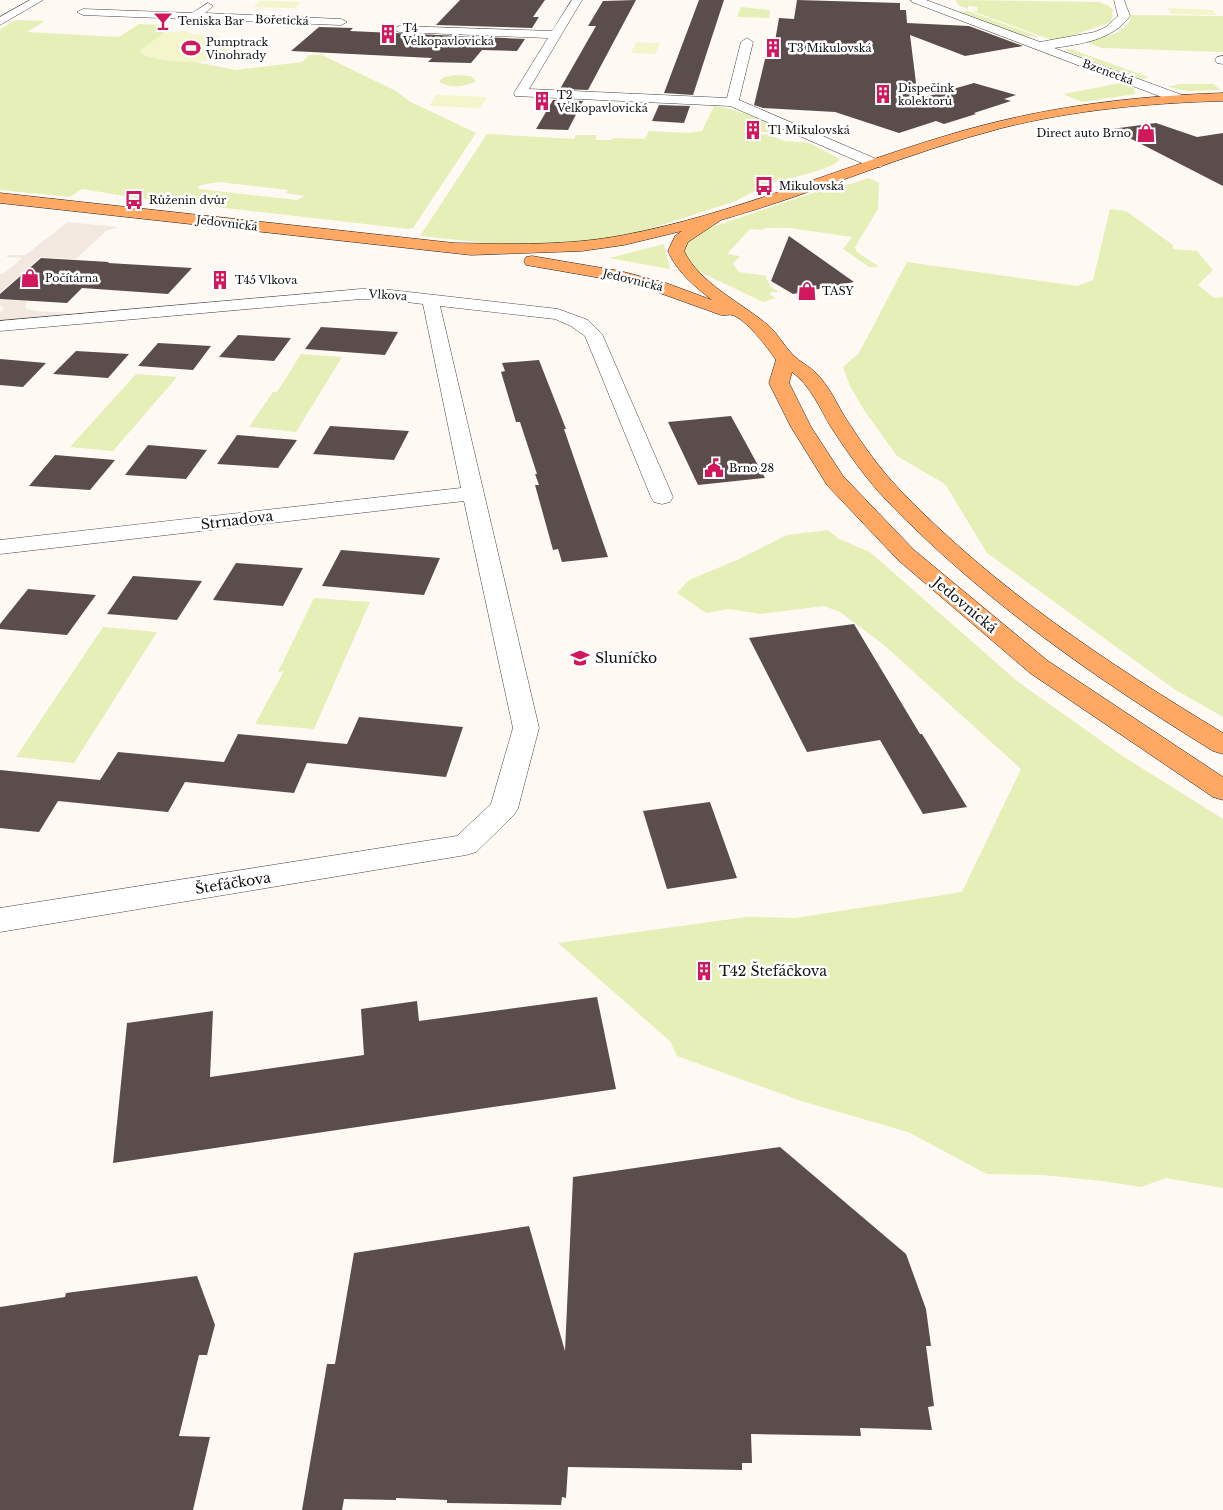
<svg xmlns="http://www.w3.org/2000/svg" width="1223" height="1510" font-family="'Libre Baskerville',serif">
<rect width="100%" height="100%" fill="#fff9f4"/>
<path fill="#e6efb8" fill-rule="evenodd" d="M956,0L1099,2L1109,6L1113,10L1111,22L1071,36L1052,40L972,11H978L977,7L968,6V9L958,5Z
M741,7L770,10L769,18L737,17Z
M968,11L1040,37L1025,36L961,12Z
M1131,15L1223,16V52L1102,48L1082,41C1098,38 1130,35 1131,15Z
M16,20L45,21L27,32L119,37L139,24L165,25L164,33L140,51L146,56L195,62L236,70L302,62L309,55H322L396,91L409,101L476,133L413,228L409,229L131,197L82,189L70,197L0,190V29ZM219,182L288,190L286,193L305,196L297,200L199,189L198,187L201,185Z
M1071,49L1148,77V78L1141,79L1063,50Z
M455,75L471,76L476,81C466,87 447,89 439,81L444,77Z
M1121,83L1134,88L1135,94L1082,102L1063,94Z
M1179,84H1213L1221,90L1187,91L1168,87Z
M714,106C729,107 772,121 781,132H758L759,128H748V134L774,135L772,136L784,141L809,143L840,159C834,170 774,182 759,186L762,188L733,202L640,232L601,240L524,247L420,236L487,134L574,139L576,135H597L595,140H612L613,138L645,139L649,131L689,133L702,131Z
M869,178L879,183L878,209L855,247L857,252L878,266L877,267H869L843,249L852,237L790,228H765L762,230L750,229L727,254L740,256L733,264L739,272L767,276L766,279L771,285L769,286L779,292H771L770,295L776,298L763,302L698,271L684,253C684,238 699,233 712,227L842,183L847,185Z
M1110,209L1126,211L1173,245V249L1197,251L1213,270L1198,285L1214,298L1223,297V717L1174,689L987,553L945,484L897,456L864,410L850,386L843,367L859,353L907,262L1077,286L1093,280Z
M664,244L670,269H669L609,258Z
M301,354L342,357L296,432L249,427L273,392H277Z
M136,374L177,377L113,451L70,447Z
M828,530L839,539L870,552L1017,681L1121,755L1223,819V1188L1166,1178L1141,1187L1102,1181L1043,1175L987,1174L908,1132L801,1101L677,1056L670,1041L558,943L746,917L795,918L962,892L1021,769L884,645L840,612L824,606L761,614L728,609L706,613L677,593L689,580L737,560L787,535Z
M314,598L370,602L314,729L255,724L284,671L278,672Z
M103,627L157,632L74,763L16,757Z"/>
<path fill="#f4f5cb" d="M260,1L301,2L295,8L253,7Z
M1168,8L1213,10L1217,15L1171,14Z
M186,31C195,37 204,33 214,35C224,37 237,47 244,54C221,62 160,68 140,51L164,33Z
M636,42L660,43L655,54L631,53Z
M436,95H440L487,97L480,108L429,106Z"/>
<path fill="#f2e8e0" d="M68,222L118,227L106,231L76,259L40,257L0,293V274H3L22,258L6,257L9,255H25Z
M0,300L27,301L25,308L35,311L72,313L0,322V312L4,308L0,305Z"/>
<path fill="#5b4d4c" d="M460,0H545L533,17H539L532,28L436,25Z
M636,0L588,90L560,89L596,26H588L603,1Z
M699,0H724L693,95L664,93Z
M797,0L900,3V10H906L907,23L969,26L1023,46L965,56L910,35L918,99L974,83L1016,95L1004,99L1011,101L974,113L976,114L944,124L936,121L899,133L835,112L763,108L754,105L768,47H774L779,18L794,19Z
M319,27L353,28L350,31L525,39L517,51L482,50L471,63L428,62L432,58L291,51Z
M553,100L583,101L568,130L536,129Z
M659,105L690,106L684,123L652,121Z
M1156,123L1197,137L1223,133V186L1112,129Z
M789,236L854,282L793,294L771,281Z
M41,258L109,262L108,263L192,268L168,294L82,288L67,303L0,299V294Z
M321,327L398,332L385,355L305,349Z
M238,335L291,338L274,361L219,357Z
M158,343L211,346L193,370L138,366Z
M76,351L129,354L108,378L53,374Z
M0,359L46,363L23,387L0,385Z
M539,360L566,429H564L608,557L562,562L558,549L553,550L535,485H539L535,474H537L520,422H516L501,372L505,371L502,363Z
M731,416L765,478L698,485L668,422Z
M330,426L409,431L394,460L313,454Z
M237,435L297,440L278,468L217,464Z
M148,445L207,450L186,479L125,475Z
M55,455L115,460L90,490L29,486Z
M341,550L440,558L424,595L322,586Z
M236,563L303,568L283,606L213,600Z
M133,576L202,581L177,620L107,614Z
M28,589L96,595L67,635L0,629V624Z
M854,624L920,734H922L967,807L923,814L880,740L807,752L749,638Z
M359,717L463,727L446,777L307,763L294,793L185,782L168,812L58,801L39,832L0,828V770L100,780L118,752L224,762L238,734L347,744Z
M710,802L737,878L667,889L643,811Z
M597,997L616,1089L113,1163L127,1023L213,1011L210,1077L364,1055L361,1009L417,1001L419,1021Z
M780,1147L906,1254L926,1309L931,1346H926L934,1406L928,1407L932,1430L860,1428L861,1436L751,1434L752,1463H742V1470L568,1467L566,1498L562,1497L561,1505L447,1503V1500L396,1498V1500L344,1499L342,1510H302L327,1364H335L354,1253L529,1226L565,1351L573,1177Z
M197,1276L215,1325L207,1355H199L179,1436L210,1437L193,1510H0V1307L65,1297L66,1293Z"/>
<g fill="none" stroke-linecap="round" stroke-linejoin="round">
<g stroke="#444" stroke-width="1">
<path id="minor" d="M30,0H43L0,25V17Z
M572,0H582L529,89L727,98L741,42L747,38L753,42L739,100L881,161L883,164L881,167H871L730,106L515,96L514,93L548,38L399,32L393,29L399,26L552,31Z
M911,0H926L1040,42L1095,32L1106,27L1118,16L1114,0H1124L1130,16C1113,40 1081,44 1054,48L1182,95L1183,98L1177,102L1172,101L912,2Z
M208,3L213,6L205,13L341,19L347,22L341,25L83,15L77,12L83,9L192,13Z
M1223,56V64L1217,63L1215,60L1217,57Z
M361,289H382L558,309L588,320L602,334L673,497L670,502L662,504L654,502L651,497L585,336L571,326L555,319L440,306L539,728L518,808L514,815L476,852L466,855L0,932V908L457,836L491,804L513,728L464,501L0,554V540L461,488L423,304L382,299H361L0,331V321Z"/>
</g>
<g stroke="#222" stroke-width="1">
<path id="major" d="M1223,93V101C1149,103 1074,110 1002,128C906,153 816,193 721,220L688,242L684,251C700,284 741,302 769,326C778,334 784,346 793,355C800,362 809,366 816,373C828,385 835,400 843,414C860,441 878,467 900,490C994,588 1107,663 1223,733V754L1213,751C1095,678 985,602 888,502C866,479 848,453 831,427C819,407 811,386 792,372L789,383L811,427L843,476L914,550L1048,661L1223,777V800L1213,797L1030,673L898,560L827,485L791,427L769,383L776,360C769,349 745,318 732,315C729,314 725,316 721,315L654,291L618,281L532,266L526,265L524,261L526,257L532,256L620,271L666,283L712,300C694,286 677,272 668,251L675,236L682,231L624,245L582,251L471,255L0,203V193L454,243C511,244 567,246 624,235C734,214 838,168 945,136C1036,108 1129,96 1223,93Z"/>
</g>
<use href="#minor" fill="#fff" fill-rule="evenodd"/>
<use href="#major" fill="#ffa864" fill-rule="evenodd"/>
</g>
<defs>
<g id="bar-bare" transform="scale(1.5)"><path d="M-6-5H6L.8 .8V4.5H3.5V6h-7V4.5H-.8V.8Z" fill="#d1185c" stroke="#fff" stroke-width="2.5" paint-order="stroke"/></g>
<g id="building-bare" transform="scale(1.5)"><path d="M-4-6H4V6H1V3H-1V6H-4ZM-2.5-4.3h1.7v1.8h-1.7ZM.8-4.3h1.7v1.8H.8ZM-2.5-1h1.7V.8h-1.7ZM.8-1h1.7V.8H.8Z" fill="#d1185c" stroke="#fff" stroke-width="2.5" paint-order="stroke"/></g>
<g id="stadium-bare" transform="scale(1.5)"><path d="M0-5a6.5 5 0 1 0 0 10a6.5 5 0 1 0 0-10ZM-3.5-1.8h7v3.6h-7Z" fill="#d1185c" stroke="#fff" stroke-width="2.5" paint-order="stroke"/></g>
<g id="shop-bare" transform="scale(1.5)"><path d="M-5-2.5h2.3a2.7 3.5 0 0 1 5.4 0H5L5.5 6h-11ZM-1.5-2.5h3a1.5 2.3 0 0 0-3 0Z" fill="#d1185c" stroke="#fff" stroke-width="2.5" paint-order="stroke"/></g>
<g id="bus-bare" transform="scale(1.5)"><path d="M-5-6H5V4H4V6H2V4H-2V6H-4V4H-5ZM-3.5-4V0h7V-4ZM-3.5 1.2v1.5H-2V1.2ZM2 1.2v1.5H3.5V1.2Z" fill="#d1185c" stroke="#fff" stroke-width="2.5" paint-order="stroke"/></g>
<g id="civic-bare" transform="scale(1.5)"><path d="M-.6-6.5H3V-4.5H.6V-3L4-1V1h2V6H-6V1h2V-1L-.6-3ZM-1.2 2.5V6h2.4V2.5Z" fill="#d1185c" stroke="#fff" stroke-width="2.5" paint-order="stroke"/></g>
<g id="school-bare" transform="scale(1.5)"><path d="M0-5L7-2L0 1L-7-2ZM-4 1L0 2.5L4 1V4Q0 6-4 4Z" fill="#d1185c" stroke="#fff" stroke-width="2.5" paint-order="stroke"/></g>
</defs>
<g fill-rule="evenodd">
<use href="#bar-bare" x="163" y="21"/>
<use href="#building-bare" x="388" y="34"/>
<use href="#stadium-bare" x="191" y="48"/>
<use href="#building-bare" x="773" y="48"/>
<use href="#building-bare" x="883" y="94"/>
<use href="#building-bare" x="542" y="101"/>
<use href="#building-bare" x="753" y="130"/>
<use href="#shop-bare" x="1146" y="133"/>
<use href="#bus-bare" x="764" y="186"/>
<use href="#bus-bare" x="134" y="200"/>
<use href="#shop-bare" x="30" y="278"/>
<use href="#building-bare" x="220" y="280"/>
<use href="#shop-bare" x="807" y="291"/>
<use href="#civic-bare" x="714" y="468"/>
<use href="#school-bare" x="580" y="658"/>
<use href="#building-bare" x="704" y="971"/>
</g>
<g text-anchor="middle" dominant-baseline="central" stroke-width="5" stroke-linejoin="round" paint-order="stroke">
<g font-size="11" fill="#111" stroke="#fff">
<text transform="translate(282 20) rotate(2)">Bořetická</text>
<text transform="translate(1108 72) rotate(20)">Bzenecká</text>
<text transform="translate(227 223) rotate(7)">Jedovnická</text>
<text transform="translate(633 280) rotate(14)">Jedovnická</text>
<text transform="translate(388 295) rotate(4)">Vlkova</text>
</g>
<g font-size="11" fill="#111" stroke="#fff" text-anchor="start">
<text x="178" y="21">Teniska Bar</text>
<text x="403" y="28">T4<tspan x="403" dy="13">Velkopavlovická</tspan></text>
<text x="206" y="42">Pumptrack<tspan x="206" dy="13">Vinohrady</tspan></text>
<text x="788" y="48">T3 Mikulovská</text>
<text x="898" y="88">Dispečink<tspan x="898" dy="13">kolektorů</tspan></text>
<text x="557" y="95">T2<tspan x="557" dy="13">Velkopavlovická</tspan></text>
<text x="768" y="130">T1 Mikulovská</text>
<text x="1131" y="133" text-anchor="end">Direct auto Brno</text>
<text x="779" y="186">Mikulovská</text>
<text x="149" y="200">Růženin dvůr</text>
<text x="45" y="278">Počítárna</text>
<text x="235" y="280">T45 Vlkova</text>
<text x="822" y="291">TASY</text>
<text x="729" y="468">Brno 28</text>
</g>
<g font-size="14" fill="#111" stroke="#fff">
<text transform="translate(237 520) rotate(-7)">Strnadova</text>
<text transform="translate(965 605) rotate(40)">Jedovnická</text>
<text transform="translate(233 883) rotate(-9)">Štefáčkova</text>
</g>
<g font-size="14" fill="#111" stroke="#fff" text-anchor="start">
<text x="595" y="658">Sluníčko</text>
<text x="719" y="971">T42 Štefáčkova</text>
</g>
</g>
</svg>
